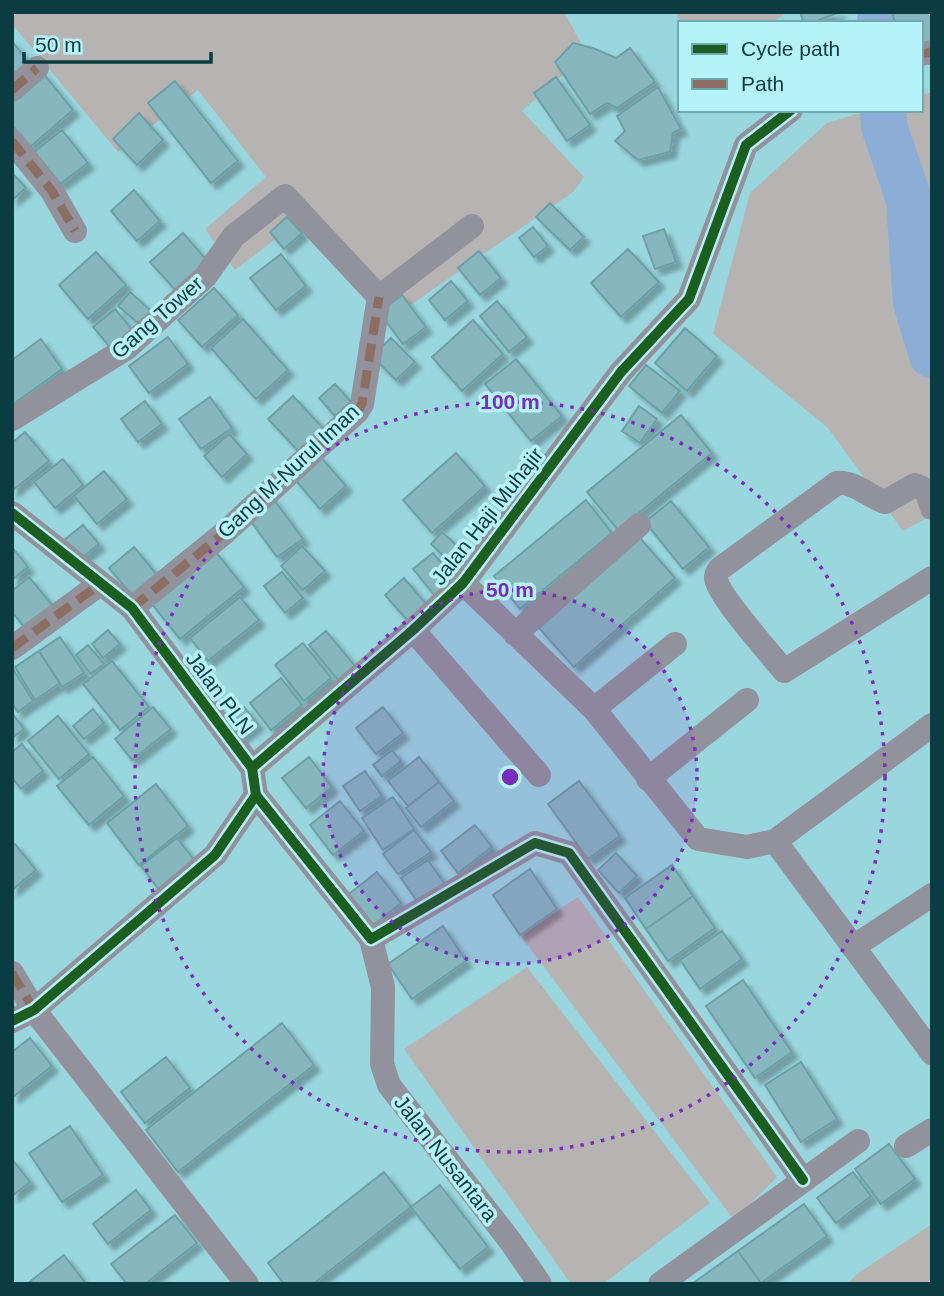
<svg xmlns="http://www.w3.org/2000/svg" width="944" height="1296" font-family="Arial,sans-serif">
<defs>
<filter id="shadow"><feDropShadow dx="6" dy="6" stdDeviation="2" flood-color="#0004"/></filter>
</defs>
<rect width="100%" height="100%" fill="#9ad6de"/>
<path fill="#b6b3b3" d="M12,12H564L587,54L522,111L584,177L573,192L399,313L307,215L235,270L205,229L266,177L198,90L118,152L12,24Z
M675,12H787L773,23H682Z
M932,92V515L903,531L828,428L713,334L750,193L827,123L870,110H921V95Z
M578,897L777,1177L734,1220L520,935Z
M527,967L710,1203L603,1284H571L404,1049Z
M932,1224V1284H847L857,1274Z"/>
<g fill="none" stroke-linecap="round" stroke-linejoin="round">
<path stroke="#8cadd5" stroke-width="46" d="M880,23L881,12
M883,110L884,126L909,200L916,303L932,355"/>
</g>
<path fill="#86b7be" stroke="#6ca0a6" stroke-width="2" filter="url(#shadow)" d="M800,12H840L811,23H804Z
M892,12H932V44L921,46V23H895Z
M12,41L31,65L12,80Z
M573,43L593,48L616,58L630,48L655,82L617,108L607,103L590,114L555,62Z
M42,72L73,110L30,147L12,125V98Z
M556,77L590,125L567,141L534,93Z
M175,81L238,161L211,183L148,103Z
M658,87L681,129L673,133L670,152L638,160L615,141L625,131L617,116Z
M139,113L163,140L137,165L113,139Z
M62,130L88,163L60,184L34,152Z
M12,173L26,188L12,200Z
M134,190L160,221L137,241L111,211Z
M550,203L584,237L570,250L536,217Z
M287,217L302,233L284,249L270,232Z
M533,227L548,246L534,257L519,238Z
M664,229L676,262L655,269L643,236Z
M183,233L210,264L178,293L150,262Z
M628,249L659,282L621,317L591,283Z
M479,251L501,278L480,295L458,268Z
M96,252L126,285L88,319L59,285Z
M281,254L306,286L276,310L250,278Z
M451,281L468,301L445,320L429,300Z
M214,288L238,315L202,347L178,320Z
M130,292L155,314L143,327L118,306Z
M402,295L426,327L403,344L379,312Z
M497,301L527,337L509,352L480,316Z
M115,309L137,335L115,353L93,327Z
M243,319L288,370L256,399L211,348Z
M473,320L503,354L462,391L432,357Z
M685,328L717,356L687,391L655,363Z
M168,337L188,364L149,393L129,366Z
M391,338L415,362L396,380L372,356Z
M41,339L62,369L12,405V360Z
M516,359L562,416L531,441L485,384Z
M646,365L680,391L662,413L629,386Z
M335,384L351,402L335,416L319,398Z
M293,396L326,431L302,455L268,419Z
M210,397L232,428L201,449L179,419Z
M145,401L162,424L138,442L121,419Z
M639,406L657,419L640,443L622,431Z
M681,415L712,453L618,530L587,492Z
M25,432L49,461L12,491V443Z
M229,434L247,454L222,477L204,456Z
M456,453L485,486L432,533L403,500Z
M319,455L346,486L320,509L293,477Z
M63,459L83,485L55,508L34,482Z
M104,471L127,499L97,524L74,496Z
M272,497L303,539L277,557L247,516Z
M586,500L612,533L520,609L494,576Z
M671,501L709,547L683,569L645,522Z
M83,525L99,544L79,560L63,541Z
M442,532L464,552L453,565L431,544Z
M640,538L675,578L574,667L539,628Z
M302,546L325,571L303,590L281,566Z
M12,547L28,567L12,580Z
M134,547L162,581L138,602L109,568Z
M215,551L244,587L180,639L151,603Z
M433,553L456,580L436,597L413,569Z
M282,572L303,598L285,613L264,586Z
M29,577L53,606L25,628L12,612V591Z
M404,578L426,604L407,620L385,595Z
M240,597L259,620L208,661L190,638Z
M108,630L120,644L103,658L92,644Z
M326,631L355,666L338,680L309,645Z
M60,637L84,673L62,687L39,651Z
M303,643L331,678L304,701L275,665Z
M88,645L104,664L91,674L76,655Z
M39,651L60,683L35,700L15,667Z
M112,661L149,707L120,730L83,684Z
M13,669L33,701L18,712L12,703Z
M281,678L302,705L271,730L250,703Z
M153,707L171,729L132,760L115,739Z
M244,707L258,724L239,739L225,722Z
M383,707L403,733L376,754L356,728Z
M93,709L104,723L84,739L73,726Z
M12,713L24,729L12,738Z
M58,716L89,754L59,779L28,741Z
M22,744L43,771L21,789L12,778V752Z
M392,750L401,761L382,776L373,765Z
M93,757L124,796L89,825L57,786Z
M309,757L332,787L306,808L282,778Z
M419,757L439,782L408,806L388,781Z
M365,771L382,796L360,811L343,786Z
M579,781L620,836L588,859L548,804Z
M439,782L454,801L421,827L406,808Z
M156,784L188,826L139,865L107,823Z
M393,797L414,829L383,850L362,818Z
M340,801L364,831L333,855L310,825Z
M475,825L492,847L458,873L441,851Z
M414,830L431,852L398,874L383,854Z
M177,838L199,866L163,895L141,866Z
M15,844L36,870L12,890V846Z
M616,853L637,876L619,893L598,870Z
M428,860L446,886L419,904L401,878Z
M672,865L693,896L646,929L625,898Z
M530,869L557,909L520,935L493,895Z
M377,872L401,903L373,925L349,894Z
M693,896L715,928L668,961L646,929Z
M443,926L466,961L412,999L388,964Z
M722,931L742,959L700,989L680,960Z
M743,980L792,1052L755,1078L706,1006Z
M282,1023L314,1065L178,1172L146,1130Z
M30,1038L52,1066L13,1097L12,1052Z
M166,1057L190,1088L145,1123L121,1092Z
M801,1062L837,1119L801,1142L765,1085Z
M70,1126L103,1175L62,1202L29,1153Z
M889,1144L915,1179L881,1204L855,1169Z
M12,1159L30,1182L12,1196Z
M384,1172L411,1207L313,1284H284L268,1263Z
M853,1172L871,1196L836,1223L817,1198Z
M440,1185L488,1247L460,1269L411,1207Z
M136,1190L151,1210L108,1244L93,1224Z
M804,1204L827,1236L761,1283L738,1251Z
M175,1215L197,1243L145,1284H127L111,1264Z
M738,1251L761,1283L692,1284Z
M64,1255L86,1284H27Z"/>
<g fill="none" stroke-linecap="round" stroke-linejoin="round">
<path stroke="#91929b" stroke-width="24" d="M921,54L932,52
M12,90L37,68
M12,141L52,191L75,231
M379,297L472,226
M12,419L127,348L205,277L234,236L285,196L379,297
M932,508L926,490L915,485L885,502C869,497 854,481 837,483L725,565C720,568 716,571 716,578C717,595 771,654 784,671L932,578
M12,513L132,608L252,768L256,795L215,855L34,1010L12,1021
M463,583L594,709L698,839L747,847L775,841L932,725
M132,608L223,534L357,412L362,404L379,297
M413,630L539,775
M515,634L639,525
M12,648L100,584
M594,709L675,644
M252,768L413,630L463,583L621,372L689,299L746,145L791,110
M648,779L747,700
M256,795L371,939L535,843L569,853L803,1180
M775,841L932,1053
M371,939L383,987L382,1064L389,1085L511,1242L540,1284
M853,947L932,895
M12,973L34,1010L247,1284
M906,1146L932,1130
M660,1284L858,1141"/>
<path stroke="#8d6e63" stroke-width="9" stroke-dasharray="18 9" stroke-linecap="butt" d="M921,54L932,52
M12,90L37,68
M12,141L52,191L75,231
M132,608L223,534L357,412L362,404L379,297
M12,648L100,584
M12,973L34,1010"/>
<g stroke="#b5f2fa" stroke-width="15">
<path id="cycleway" d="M12,513L132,608L252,768L256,795L215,855L34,1010L12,1021
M252,768L413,630L463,583L621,372L689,299L746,145L791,110
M256,795L371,939L535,843L569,853L803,1180"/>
</g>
<use href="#cycleway" stroke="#1b5e20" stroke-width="10"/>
</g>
<circle cx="510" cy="777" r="187" fill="#7b2cbf" fill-opacity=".12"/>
<g fill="none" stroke="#7b2cbf" stroke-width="3.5" stroke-dasharray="3.5 7">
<circle cx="510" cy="777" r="187"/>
<circle cx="510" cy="777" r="375"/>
</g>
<g text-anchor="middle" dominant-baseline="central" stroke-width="7" stroke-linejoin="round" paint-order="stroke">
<g font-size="21" fill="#093d43" stroke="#b5f2fa">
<text transform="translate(157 317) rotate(-41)">Gang Tower</text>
<text transform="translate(288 471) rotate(-43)">Gang M-Nurul Iman</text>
<text transform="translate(487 516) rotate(-52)">Jalan Haji Muhajir</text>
<text transform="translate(220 693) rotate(53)">Jalan PLN</text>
<text transform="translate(446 1158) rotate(52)">Jalan Nusantara</text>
</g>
</g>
<circle cx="510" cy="777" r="10" fill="#7b2cbf" stroke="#b5f2fa" stroke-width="3.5"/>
<g font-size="21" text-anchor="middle" font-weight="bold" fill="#7b2cbf" stroke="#b5f2fa" stroke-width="7" stroke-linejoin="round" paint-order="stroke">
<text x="510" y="409">100 m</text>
<text x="510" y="597">50 m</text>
</g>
<rect width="944" height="1296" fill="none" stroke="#093d43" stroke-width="28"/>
<rect x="678" y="21" width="245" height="91" fill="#b5f2fa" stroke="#70aab1" stroke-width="2"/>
<rect x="692" y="44" width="35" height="10" fill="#1b5e20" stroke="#70aab1" stroke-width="2"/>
<text x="741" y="56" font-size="21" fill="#093d43">Cycle path</text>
<rect x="692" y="79" width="35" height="10" fill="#8d6e63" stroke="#70aab1" stroke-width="2"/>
<text x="741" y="91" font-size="21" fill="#093d43">Path</text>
<path d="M24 52v10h187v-10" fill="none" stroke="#093d43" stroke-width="3.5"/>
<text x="35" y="52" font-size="21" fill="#093d43" stroke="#b5f2fa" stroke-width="5" paint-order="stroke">50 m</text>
</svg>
